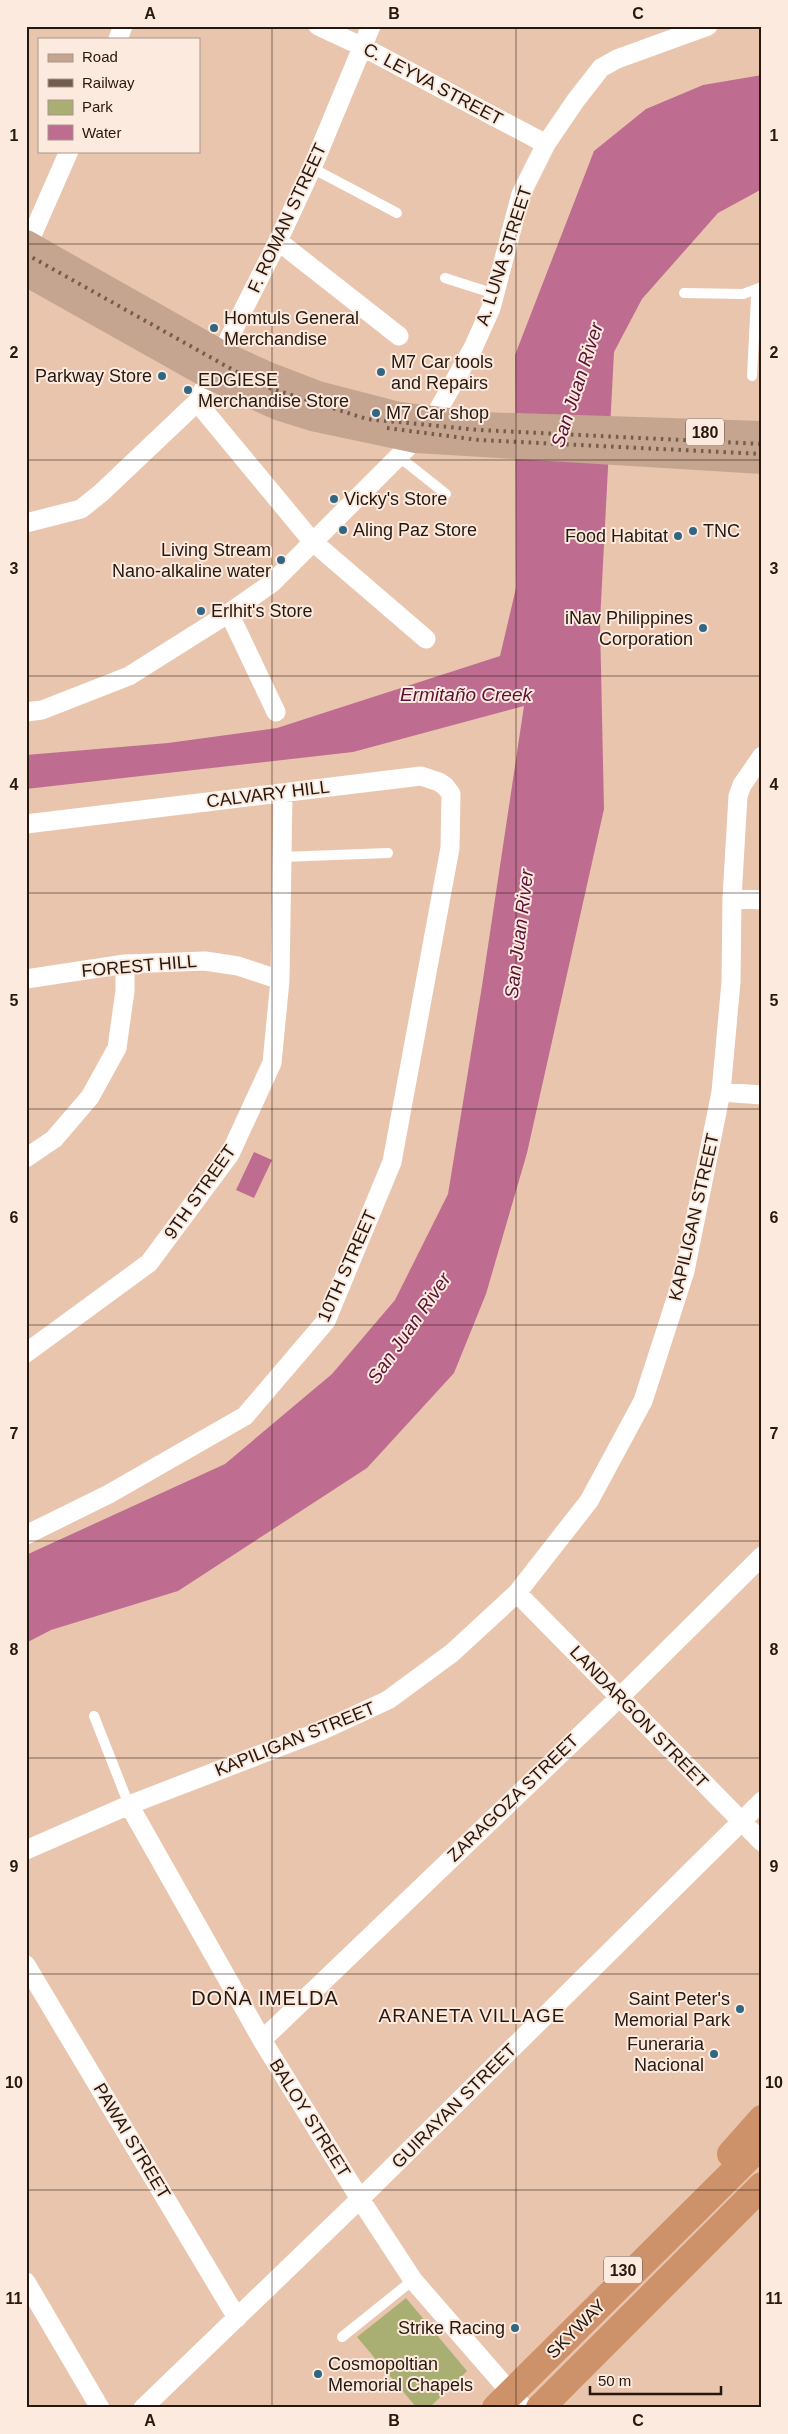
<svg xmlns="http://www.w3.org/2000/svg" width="788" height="2434" font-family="Helvetica,sans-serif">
<rect width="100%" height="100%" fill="#eac5ae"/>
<path fill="#a9af73" d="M406,2298L467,2371L429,2408H417L357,2337Z"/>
<path fill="#be6d91" d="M762,75V189L718,213L642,299L614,352L600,622L604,809L527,1153L486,1294L454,1373L367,1468L178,1591L51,1630L26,1643V1555L225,1464L332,1374L395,1300L448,1194L482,986L524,706L353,752L26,789V755L168,743L277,728L500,656L516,588L515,355L594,151L646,109L703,85Z
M254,1152L272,1160L254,1198L236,1190Z"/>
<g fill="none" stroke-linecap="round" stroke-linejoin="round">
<path stroke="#fff" stroke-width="10" d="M312,168L397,213
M445,278L495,294
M684,293L743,294L762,287
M752,376L756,298L762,291
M398,456L446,494
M282,857L388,853
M94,1716L129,1805
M342,2337L413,2280"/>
<path stroke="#fff" stroke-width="19" d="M318,26L363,47L546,144
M118,39L123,26
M278,241L399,336
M26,249L69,151
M197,402L312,541L426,639
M26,523L81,509L101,493L197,402L278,241L312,168L371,26
M229,613L276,712
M26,712L42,710L129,676L229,613L272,583L416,439L432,421L473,348L491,308L521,194L546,144L576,100L601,68L617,59L708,26
M26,824L421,776L439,782L445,786L451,794L450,848L392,1162L326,1321L245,1416L109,1494L26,1535
M732,898L762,900
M26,979L125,964L205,961L238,966L280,980
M721,1092L762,1095
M26,1158L54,1139L90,1097L117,1048L125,991V964
M26,1353L149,1263L230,1154L272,1063L280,980L283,793
M517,1593L762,1842
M129,1805L262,2040L360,2199L413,2280L524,2408
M26,1850L129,1805L321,1731L388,1700L452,1653L517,1593L589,1501L643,1401L685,1271L721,1092L731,982L732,898L738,796L742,785L762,756
M26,1965L237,2318
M262,2040L620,1697L762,1556
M26,2282L100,2408
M143,2408L360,2199L762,1801"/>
<path stroke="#c5a58f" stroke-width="28" d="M26,244L222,355L266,375L318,395L399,416L482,426L762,435
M26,272L211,376L280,407L312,417L416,439L762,460"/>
<path stroke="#ce926b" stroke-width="28" d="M731,2154L762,2119
M496,2408L762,2144
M540,2408L762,2186"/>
<path stroke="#725c4d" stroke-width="4" stroke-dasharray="2.5 5" stroke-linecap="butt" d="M26,254L260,385L367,419L479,430L762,444
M387,428L479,440L762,454"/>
</g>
<path fill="none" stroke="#25180f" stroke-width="1" stroke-opacity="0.55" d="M272,26V2408M516,26V2408M26,244H762M26,460H762M26,676H762M26,893H762M26,1109H762M26,1325H762M26,1541H762M26,1758H762M26,1974H762M26,2190H762"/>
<g fill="#316782" stroke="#fdeade" stroke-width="2">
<circle cx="214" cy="328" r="5"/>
<circle cx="381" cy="372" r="5"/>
<circle cx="162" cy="376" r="5"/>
<circle cx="188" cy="390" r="5"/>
<circle cx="376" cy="413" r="5"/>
<circle cx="334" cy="499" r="5"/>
<circle cx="343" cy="530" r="5"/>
<circle cx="693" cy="531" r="5"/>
<circle cx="678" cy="536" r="5"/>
<circle cx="281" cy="560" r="5"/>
<circle cx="201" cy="611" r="5"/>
<circle cx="703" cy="628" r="5"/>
<circle cx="740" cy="2009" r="5"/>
<circle cx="714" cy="2054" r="5"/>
<circle cx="515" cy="2328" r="5"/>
<circle cx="318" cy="2374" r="5"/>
</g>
<g text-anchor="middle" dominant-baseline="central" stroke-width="4" stroke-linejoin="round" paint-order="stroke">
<g fill="#fdeade" stroke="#66574d" stroke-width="1">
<rect x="686" y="418.5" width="38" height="27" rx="4"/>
<rect x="604" y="2256.5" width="38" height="27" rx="4"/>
</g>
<g font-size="16" font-weight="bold" fill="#25180f">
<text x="705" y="432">180</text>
<text x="623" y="2270">130</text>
</g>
<g font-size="18" fill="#25180f" stroke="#fdeade">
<text transform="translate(433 84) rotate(28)">C. LEYVA STREET</text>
<text transform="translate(287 218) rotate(-65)">F. ROMAN STREET</text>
<text transform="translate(504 256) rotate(-72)">A. LUNA STREET</text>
<text transform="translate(268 794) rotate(-7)">CALVARY HILL</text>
<text transform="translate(139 966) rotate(-5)">FOREST HILL</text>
<text transform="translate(200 1192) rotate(-55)">9TH STREET</text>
<text transform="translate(694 1217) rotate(-77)">KAPILIGAN STREET</text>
<text transform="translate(347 1266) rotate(-66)">10TH STREET</text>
<text transform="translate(639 1717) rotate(46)">LANDARGON STREET</text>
<text transform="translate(295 1739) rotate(-22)">KAPILIGAN STREET</text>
<text transform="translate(513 1798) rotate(-44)">ZARAGOZA STREET</text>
<text transform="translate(454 2106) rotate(-45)">GUIRAYAN STREET</text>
<text transform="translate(310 2118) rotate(58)">BALOY STREET</text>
<text transform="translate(132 2141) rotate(59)">PAWAI STREET</text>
<text transform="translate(576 2329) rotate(-45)">SKYWAY</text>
</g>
<g font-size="18" fill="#25180f" stroke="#fdeade" text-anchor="start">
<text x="224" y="318">Homtuls General<tspan x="224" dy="21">Merchandise</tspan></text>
<text x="391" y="362">M7 Car tools<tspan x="391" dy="21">and Repairs</tspan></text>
<text x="152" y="376" text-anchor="end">Parkway Store</text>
<text x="198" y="380">EDGIESE<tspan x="198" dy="21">Merchandise Store</tspan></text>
<text x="386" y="413">M7 Car shop</text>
<text x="344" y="499">Vicky's Store</text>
<text x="353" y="530">Aling Paz Store</text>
<text x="703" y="531">TNC</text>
<text x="668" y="536" text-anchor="end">Food Habitat</text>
<text x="271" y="550" text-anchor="end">Living Stream<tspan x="271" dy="21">Nano-alkaline water</tspan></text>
<text x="211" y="611">Erlhit's Store</text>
<text x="693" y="618" text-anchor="end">iNav Philippines<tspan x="693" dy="21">Corporation</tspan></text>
<text x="730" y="1999" text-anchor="end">Saint Peter's<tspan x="730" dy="21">Memorial Park</tspan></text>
<text x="704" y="2044" text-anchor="end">Funeraria<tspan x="704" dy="21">Nacional</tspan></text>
<text x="505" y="2328" text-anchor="end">Strike Racing</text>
<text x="328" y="2364">Cosmopoltian<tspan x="328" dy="21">Memorial Chapels</tspan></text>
</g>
<g font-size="19" font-style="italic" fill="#5a1037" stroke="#fdeade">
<text transform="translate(577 385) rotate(-72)">San Juan River</text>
<text x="466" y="694">Ermitaño Creek</text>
<text transform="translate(519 934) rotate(-83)">San Juan River</text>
<text transform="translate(409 1328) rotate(-55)">San Juan River</text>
</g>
<g font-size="19" letter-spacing="1" fill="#25180f" stroke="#fdeade">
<text x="472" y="2015">ARANETA VILLAGE</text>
</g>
<g font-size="20" letter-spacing="1" fill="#25180f" stroke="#fdeade">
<text x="265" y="1998">DOÑA IMELDA</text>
</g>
</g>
<rect width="788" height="2434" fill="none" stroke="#fdeade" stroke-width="55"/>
<rect x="38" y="38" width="162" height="115" fill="#fdeade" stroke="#a7968b"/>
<rect x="48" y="54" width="25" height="8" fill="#c5a58f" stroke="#a7968b"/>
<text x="82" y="62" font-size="15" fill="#25180f">Road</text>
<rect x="48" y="79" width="25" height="8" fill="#725c4d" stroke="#a7968b"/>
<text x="82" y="88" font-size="15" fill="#25180f">Railway</text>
<rect x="48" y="100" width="25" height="15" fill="#a9af73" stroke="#a7968b"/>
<text x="82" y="112" font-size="15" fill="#25180f">Park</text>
<rect x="48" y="125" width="25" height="15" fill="#be6d91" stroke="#a7968b"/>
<text x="82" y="138" font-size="15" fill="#25180f">Water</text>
<path d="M590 2386v8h131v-8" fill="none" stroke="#25180f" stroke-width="2.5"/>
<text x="598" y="2386" font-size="15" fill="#25180f" stroke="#fdeade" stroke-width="4" paint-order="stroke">50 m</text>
<rect x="28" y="28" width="732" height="2378" fill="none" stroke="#25180f" stroke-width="2"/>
<g font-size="16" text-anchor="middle" font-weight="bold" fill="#25180f">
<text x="150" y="19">A</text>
<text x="394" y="19">B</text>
<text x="638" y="19">C</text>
<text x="14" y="141">1</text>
<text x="774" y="141">1</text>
<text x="14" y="358">2</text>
<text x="774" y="358">2</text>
<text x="14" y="574">3</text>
<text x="774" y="574">3</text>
<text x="14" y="790">4</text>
<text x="774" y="790">4</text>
<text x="14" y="1006">5</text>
<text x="774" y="1006">5</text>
<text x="14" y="1223">6</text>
<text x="774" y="1223">6</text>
<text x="14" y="1439">7</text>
<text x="774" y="1439">7</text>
<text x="14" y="1655">8</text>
<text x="774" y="1655">8</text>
<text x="14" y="1872">9</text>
<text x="774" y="1872">9</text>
<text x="14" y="2088">10</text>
<text x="774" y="2088">10</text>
<text x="14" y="2304">11</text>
<text x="774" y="2304">11</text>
<text x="150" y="2426">A</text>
<text x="394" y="2426">B</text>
<text x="638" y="2426">C</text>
</g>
</svg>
